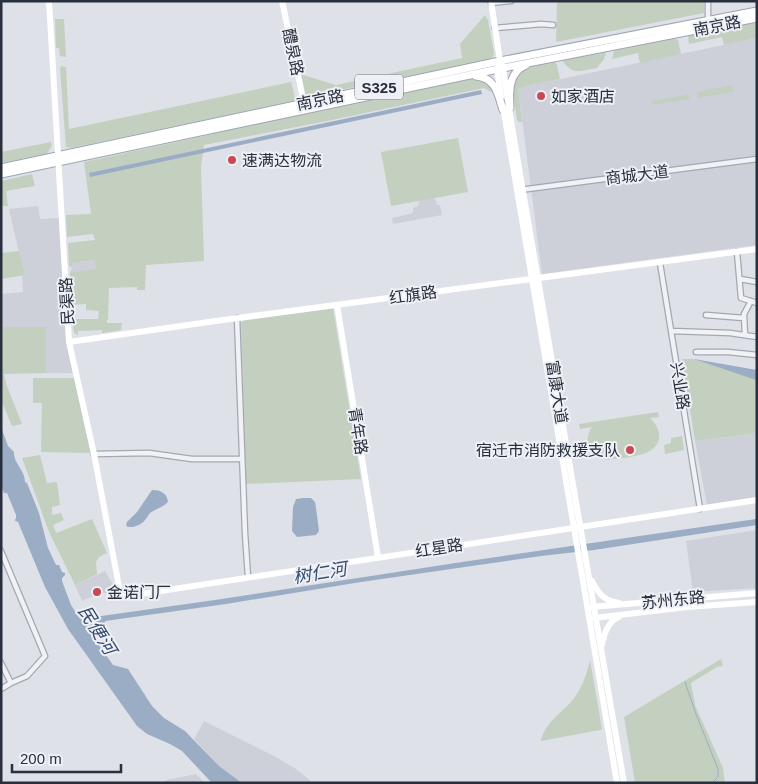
<svg xmlns="http://www.w3.org/2000/svg" width="758" height="784" font-family="Helvetica,'Noto Sans SC',sans-serif">
<rect width="100%" height="100%" fill="#dee1e7"/>
<path fill="#cdd0d9" d="M757,38V245L542,274L518,88Z
M422,194H431L436,200L437,205H440L442,215L393,224L392,218L413,213V208L418,206Z
M38,206L40,219L60,218L73,373H46V327L1,328V294L23,292L22,276L24,275L9,209Z
M95,260L96,270L72,273L71,263Z
M757,433V497L707,505L695,441Z
M757,530V588L693,592L686,541Z
M105,571L117,591L98,594L82,601L75,585Z
M204,721L272,755L296,769L313,783H242L219,766L194,739Z
M196,774L205,783H166V780Z"/>
<path fill="#c3d0c0" d="M557,1H704V13L556,42Z
M485,15L488,20L494,53L493,57L487,61L304,97L300,74L336,85L462,58L460,44Z
M55,19H64L66,57L60,56L59,48H56Z
M757,20V38L724,45L722,37L689,44L688,36L689,35Z
M672,38L678,40L681,54L640,63L638,53L612,59L615,48Z
M607,50L604,59L597,68C580,71 573,76 562,60Z
M554,61L557,65L560,79L518,88L522,122H519L517,120C515,102 506,74 530,66C538,64 546,63 554,61Z
M62,66L66,67L69,129L291,82L296,101L71,148L66,147L60,68Z
M469,78H475L487,80L495,94L484,88L327,121L204,145L201,167L204,261L146,265L145,290H137V287L109,288L108,320H107V323H122L121,330L102,333V330L78,331V335L74,333L72,319H98L99,311L86,310V304L71,305L70,274L71,271L72,270L73,272L96,269L94,260L72,263V267L69,266L68,243L95,240L93,234L67,237L66,215L91,214L84,162L213,134L214,133Z
M732,85L733,92L698,98L697,92Z
M689,94V99L653,105L652,101Z
M458,138L468,192L391,206L381,152Z
M51,142L52,145L47,154L1,163V152Z
M32,174L35,186L6,191L8,206H1V181Z
M19,251L25,275L1,279V253Z
M333,308L361,479L246,484L241,322L246,320Z
M1,327H46V373L4,374L7,386L22,424L12,426L1,400Z
M682,359H694L757,373V433L695,441Z
M33,378H75L91,453L41,452L42,403H33Z
M658,412L659,417L650,418C656,424 660,430 659,439C655,458 623,457 608,460C590,457 582,442 592,427L580,429L579,424Z
M682,436L684,450L665,454L664,445L671,443V438Z
M40,455L47,483L57,482L60,505L52,507V515L61,513L64,520L53,525L56,533L92,519L107,553L99,557L96,562L97,574L75,585L49,532L22,458Z
M721,659L723,666L717,667L691,683L695,705L723,768L725,783H635L624,717Z
M590,660L602,729L600,730L541,741C545,721 564,712 575,697C583,685 587,673 590,660Z"/>
<path fill="#9badc5" d="M481,90L482,94L90,177L89,173Z
M694,359L757,370V380H756Z
M1,427L8,446L14,452C13,463 25,470 25,482L27,483L39,513L48,548L56,565H59L62,572L65,573V575L62,578V581L71,605L80,619L215,600L462,562L756,519L757,525L594,550L541,556L361,582L226,604L84,624L113,665L128,669L152,706L164,718L185,731L219,766L242,783H212L182,751L170,744L147,734L137,726L68,629L45,587L18,522L14,520L16,519V515L7,493H4L1,485Z
M152,490C161,490 167,493 168,502C163,507 156,509 150,513C148,515 147,518 145,520C141,525 132,529 126,526L127,522L137,512Z
M303,498H311L315,502L316,508L319,531L316,535L297,537L292,531L293,507L296,499Z"/>
<g fill="none" stroke-linecap="round" stroke-linejoin="round">
<path stroke="#9badc5" stroke-width="1" d="M685,682L696,714L718,769V777L712,783"/>
<path stroke="#9badc5" stroke-width="6" d="M78,629L97,622H102"/>
<g stroke="#a4a8b1" stroke-width="7">
<path id="street" d="M708,1V20
M491,3L511,1
M495,28L541,24L553,25
M520,190L757,159
M737,252L741,298L757,303
M660,263L700,509
M740,279L757,282
M706,315L744,318
M237,318L245,533L248,577
M671,331L730,333L757,337
M745,335L744,314L751,301
M696,352H728L757,355
M94,454L149,453L192,459H242
M1,551L45,656L27,676L11,683L1,689
M1,663L11,683"/>
</g>
<g stroke="#9ea5b2" stroke-width="9">
<path id="primary" d="M476,76C496,78 498,94 503,110
M510,108C509,93 508,72 526,65
M1,168L500,61L757,11
M1,174L503,68L757,18"/>
</g>
<use href="#street" stroke="#f1f2f6" stroke-width="4.5"/>
<path stroke="#fff" stroke-width="6" d="M49,1L69,342L94,454L121,597L757,500
M282,1L304,103
M491,1L500,61L503,68L512,127L624,783
M499,65L497,69L501,97
M503,107L617,783
M337,305L378,557
M69,342L223,320L757,249
M592,581C598,593 604,601 619,603
M591,607L757,593
M594,618L687,607L757,602
M602,645C604,634 608,621 619,617"/>
<use href="#primary" stroke="#fff" stroke-width="7"/>
</g>
<g fill="#c74956" stroke="#eef0f5" stroke-width="2">
<circle cx="541" cy="96" r="5"/>
<circle cx="232" cy="160" r="5"/>
<circle cx="630" cy="450" r="5"/>
<circle cx="97" cy="592" r="5"/>
</g>
<g text-anchor="middle" dominant-baseline="central" stroke-width="4" stroke-linejoin="round" paint-order="stroke">
<rect fill="#eef0f5" stroke="#636974" stroke-width="1" x="355" y="74.5" width="48" height="25" rx="4"/>
<g font-size="15" font-weight="bold" fill="#282f3d">
<text x="379" y="87">S325</text>
</g>
<g font-size="16" fill="#282f3d" stroke="#eef0f5">
<text transform="translate(717 26) rotate(-11)">南京路</text>
<text transform="translate(293 52) rotate(78)">醴泉路</text>
<text transform="translate(320 100) rotate(-12)">南京路</text>
<text transform="translate(637 175) rotate(-7)">商城大道</text>
<text transform="translate(413 295) rotate(-8)">红旗路</text>
<text transform="translate(67 301) rotate(-93)">民渠路</text>
<text transform="translate(680 386) rotate(81)">兴业路</text>
<text transform="translate(557 392) rotate(81)">富康大道</text>
<text transform="translate(358 431) rotate(81)">青年路</text>
<text transform="translate(439 548) rotate(-9)">红星路</text>
<text transform="translate(673 600) rotate(-6)">苏州东路</text>
</g>
<g font-size="16" fill="#282f3d" stroke="#eef0f5" text-anchor="start">
<text x="551" y="96">如家酒店</text>
<text x="242" y="160">速满达物流</text>
<text x="620" y="450" text-anchor="end">宿迁市消防救援支队</text>
<text x="107" y="592">金诺门厂</text>
</g>
<g font-size="18" font-style="italic" fill="#354c6f" stroke="#eef0f5">
<text transform="translate(320 573) rotate(-9)">树仁河</text>
<text transform="translate(97 630) rotate(58)">民便河</text>
</g>
</g>
<rect width="758" height="784" fill="none" stroke="#282f3d" stroke-width="5"/>
<path d="M12 764v8h109v-8" fill="none" stroke="#282f3d" stroke-width="2.5"/>
<text x="20" y="764" font-size="15" fill="#282f3d" stroke="#eef0f5" stroke-width="4" paint-order="stroke">200 m</text>
</svg>
